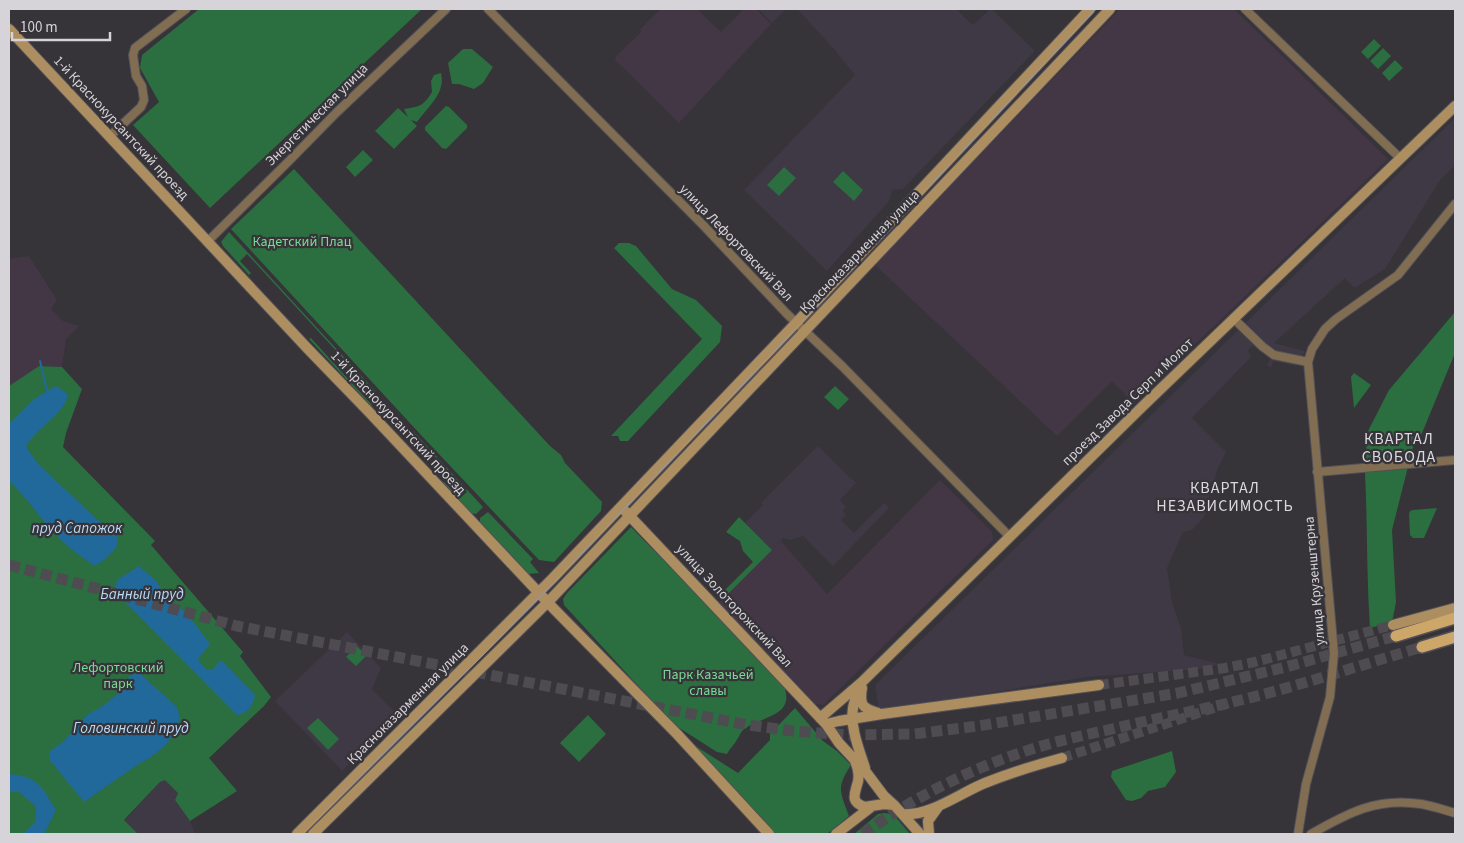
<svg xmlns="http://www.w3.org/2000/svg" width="1464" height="843" font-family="'Source Sans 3',sans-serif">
<rect width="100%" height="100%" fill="#363339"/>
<path fill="#3e3945" d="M758,9H786L772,23Z
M797,9H956L973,25L990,9H992L1035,51L903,189L892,190L890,200L827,271L744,190L855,75L834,49Z
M1455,118V165L1439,182L1385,269L1354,288L1345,278L1274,343L1305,351L1297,366L1274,361L1271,367L1267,366L1270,359L1253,346L1248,350L1251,357L1192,418L1226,452L1217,470L1204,517L1192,530L1183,532L1167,568L1172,602L1181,628L1184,655L1220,664L1199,669L1087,677L879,711L875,685Z
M818,446L856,483L840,500L846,507L842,511L846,515L841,520L854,533L884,503L889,508L833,566L803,536L790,540L783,538L772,550L745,523L763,505L761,503Z
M347,632L381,668L372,689L396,713L357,750L360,753L342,771L275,701Z
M164,778L178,793L175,800L190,821L195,834H138L124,821Z"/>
<path fill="#433746" d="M661,9H697L721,32L744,9H756L771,24L679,123L615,60L616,56L641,32L640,29Z
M1120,9H1234L1388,159L1134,403L1112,381L1057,436L875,265Z
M29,256L57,300L51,309L63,321L79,326L66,339L62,367L39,366L9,386V259Z
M940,480L992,532L993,540L823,705L815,704L718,604L781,541L827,594Z"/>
<path fill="#2b6e40" d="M199,9H422L210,208L133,125L159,102L140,68L142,55Z
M1374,39L1381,46L1368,59L1361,52Z
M1383,48L1391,56L1378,69L1370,61Z
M463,49H472L493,67L483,83L474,89L459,84H452L448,63Z
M1395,60L1403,68L1389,81L1382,73Z
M441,73C446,93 428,107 417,122L411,120L417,126L394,149L375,131L398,108L408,117L404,109C420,107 424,105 432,92L431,81L434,75Z
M446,106L449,107L467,125V128L446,149L442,148L425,130V127Z
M363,150L373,160L355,177L346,167Z
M784,167L796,178L779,196L767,185Z
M294,169L550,446L561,455L565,463L602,502L601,511L554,562L539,560L420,434L231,229Z
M843,171L863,190L854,201L833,182Z
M229,232L376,392L375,393L247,254L240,261L251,273L249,275L223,246L221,242Z
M619,243H629L636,246L672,289L696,300L722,326L720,342L628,441H620L618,436H611L702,339L614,248Z
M1455,312V353L1420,438L1414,443L1392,530L1396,602L1392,622L1370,628C1366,571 1368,515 1364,458L1366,454L1367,436L1369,429L1389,390Z
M311,338L372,405L371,406L309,339Z
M39,366L62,367L82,389L66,433L63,447L155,541L151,545L243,652L240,656L271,697L264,706L209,758L237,791L190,821L175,800L178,793L165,780L160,782L124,820L138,834H9V386Z
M1354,373L1371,385L1354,408L1351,377Z
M835,386L849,399L838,410L824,397Z
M413,431L483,507L476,514L470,513L443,483L444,482L460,498L467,492L412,432Z
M1437,508L1424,538H1413L1410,535L1409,514L1410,511L1413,510Z
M488,512L533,559L530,562L539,573L528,574L480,523V518Z
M739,517L772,550L727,595L723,592L753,562L743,551L740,541L726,532Z
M631,527L782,681C800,719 758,715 742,731C740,734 740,735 738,738C735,744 730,748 727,754L717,752L673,724L564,605L563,599L567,593Z
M357,646L366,656L356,666L346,657Z
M795,708L823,741L837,751L851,765C836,788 840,791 849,816L827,834H775L691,744L694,745L738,773L770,740V734Z
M588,715L606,734L579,762L560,743Z
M318,718L339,739L328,750L307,728Z
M1172,751L1176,772L1165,787L1148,791L1141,798L1132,801L1126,800L1111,777L1112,771Z
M884,813L893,814L910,834H854L878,814Z"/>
<path fill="#21699b" d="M56,386L65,392L68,396C60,419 37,426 26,447L38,464L99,521C116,532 127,541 107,557C103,561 99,564 94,566C84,558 73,551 63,542C43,524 29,499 9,481V424L34,399Z
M139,566L154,579L159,585L162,592L188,615L210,644L198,659C202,665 205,671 212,670L221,660L255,695C253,706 248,713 237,715L117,594L115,588L117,580Z
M137,671L177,707L180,719L173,735L164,747L151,757L137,765L84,802L49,759L50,751L63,742L88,714L100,708L114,697L126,685L129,677Z
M9,774C38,776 42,787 56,810L44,834H23L36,821V812L35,806L19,792H9Z"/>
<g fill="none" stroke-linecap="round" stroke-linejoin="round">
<path stroke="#21699b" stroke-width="2" d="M40,361L47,391"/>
<path stroke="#4e4b51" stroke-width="10" stroke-dasharray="10 5" stroke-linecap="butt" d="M1099,685L1225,668L1255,662L1393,625
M1062,758L1238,700"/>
<path stroke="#4e4b51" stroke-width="11" stroke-dasharray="11 5.5" stroke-linecap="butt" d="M9,565L237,626L748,725L793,731L849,735L914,734L978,726L1178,693L1286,667L1396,636
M863,834C910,800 962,773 1017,754C1048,743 1080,736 1112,729C1153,719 1195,711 1237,701C1299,686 1361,665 1422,647"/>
<g stroke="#535056" stroke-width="10">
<path id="street" d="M488,9L703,225L787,314L842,366L1009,536
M1245,9L1400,158
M110,136L141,107L144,100L142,86L136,76L133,55L135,48L186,9
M208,241L288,162L337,112L446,9
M1234,319L1263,347L1274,355L1308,362
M1317,472L1455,460
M1298,834L1306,784L1330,697L1334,653L1308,362L1312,349L1325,329L1336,319L1398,275L1455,204
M1311,834C1348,813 1377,797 1421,804C1433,806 1444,810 1455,813"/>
</g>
<g stroke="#535056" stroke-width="12">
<path id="secondary" d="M9,29L308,349L369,412L555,610L677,734L769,834
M625,511L826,724L839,743L866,772L884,796L895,806L920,834
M1393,625L1455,608
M861,685C858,693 854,700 853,708C850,728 859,749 865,768
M862,688C859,706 863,708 878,713
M820,718L862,682L1144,405L1455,106
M826,724L839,721L882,714L1099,685
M855,761C858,768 860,777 857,785C854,796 851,802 865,807L884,804L894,805
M902,814C929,817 960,793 985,783C1010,773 1036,765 1062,758
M297,834L553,578L796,323L1090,9
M313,834L548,602L1110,9
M836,834L871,807
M929,834L928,821L938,807"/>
</g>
<g stroke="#535056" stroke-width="14">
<path id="primary" d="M1396,636L1455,618
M1422,647L1455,637"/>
</g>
<use href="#street" stroke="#816e52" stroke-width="8"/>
<use href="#secondary" stroke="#ac8e60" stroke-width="10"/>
<use href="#primary" stroke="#cda66a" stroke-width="11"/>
<path stroke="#9b999d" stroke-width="1" d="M302,834L482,656L542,595L765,361L1096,9"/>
</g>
<g text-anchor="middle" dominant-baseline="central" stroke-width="4.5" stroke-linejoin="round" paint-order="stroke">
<g font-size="14" fill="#d6d4d8" stroke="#363339">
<text transform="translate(317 115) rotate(-45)">Энергетическая улица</text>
<text transform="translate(121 128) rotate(47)">1-й Краснокурсантский проезд</text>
<text transform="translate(736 243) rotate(46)">улица Лефортовский Вал</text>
<text transform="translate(860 252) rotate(-46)">Красноказарменная улица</text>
<text transform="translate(1128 402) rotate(-44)">проезд Завода Серп и Молот</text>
<text transform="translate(398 423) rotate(47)">1-й Краснокурсантский проезд</text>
<text transform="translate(1315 581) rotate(-95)">улица Крузенштерна</text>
<text transform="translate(734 606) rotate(47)">улица Золоторожский Вал</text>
<text transform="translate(408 704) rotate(-45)">Красноказарменная улица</text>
</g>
<g font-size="14" fill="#7adb94" stroke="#363339">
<text x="302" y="242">Кадетский Плац</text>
<text x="118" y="668">Лефортовский<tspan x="118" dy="16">парк</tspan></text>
<text x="708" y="675">Парк Казачьей<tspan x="708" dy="16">славы</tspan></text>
</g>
<g font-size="15" font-style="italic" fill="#b8daf7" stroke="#363339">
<text x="77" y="528">пруд Сапожок</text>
<text x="142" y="594">Банный пруд</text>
<text x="131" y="728">Головинский пруд</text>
</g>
<g font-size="16" letter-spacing="1" fill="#dcd8e0" stroke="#363339">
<text x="1399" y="439">КВАРТАЛ<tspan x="1399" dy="18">СВОБОДА</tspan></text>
<text x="1225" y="488">КВАРТАЛ<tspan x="1225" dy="18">НЕЗАВИСИМОСТЬ</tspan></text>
</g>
</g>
<rect width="1464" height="843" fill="none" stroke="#d6d4d8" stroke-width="20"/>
<path d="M12 32v8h98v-8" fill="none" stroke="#d6d4d8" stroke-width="2.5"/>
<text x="20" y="32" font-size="15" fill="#d6d4d8" stroke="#363339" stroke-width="4" paint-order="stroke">100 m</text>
</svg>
